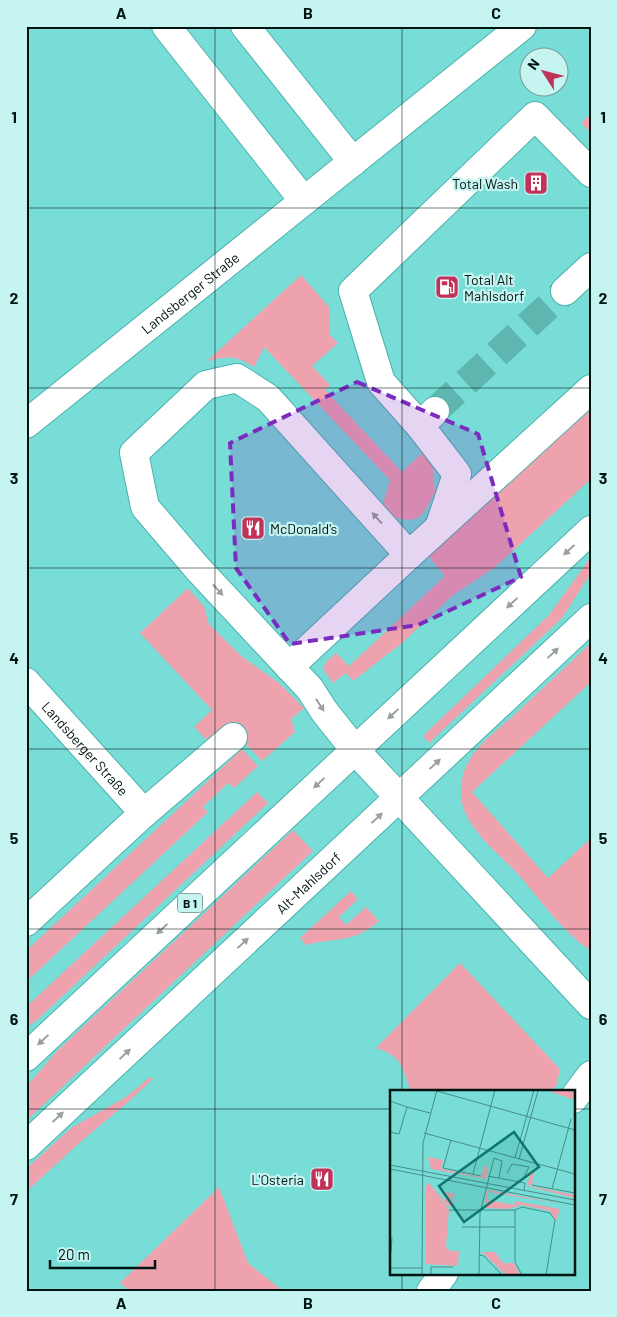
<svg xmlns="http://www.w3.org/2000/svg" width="617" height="1317" font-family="Barlow,sans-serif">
<rect width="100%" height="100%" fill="#77ddd6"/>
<path fill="#eea2ae" d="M591,114V133L581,123Z
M301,275L330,308V335L338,343L312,366L330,385L325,390L402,472L423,452L430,458L433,469L435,492L426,509L418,518L409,520L393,518L382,507L390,480L264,347L254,367C236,355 228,356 207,361Z
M591,401V479L494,568L453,595L402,643L353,681L346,673L333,683L323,669L326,662L336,653L349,666L445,576L429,557L442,538Z
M591,557V573L562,618L429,743L423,736L549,615Z
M188,588L204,607L209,624L241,656L279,683L304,708L291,719L295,732L262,761L226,724L208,741L194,727L212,710L140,633Z
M591,643V682L472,792L548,878L591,838V951C561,931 540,898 515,871C496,851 469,831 462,803C460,793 461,779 465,769C472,749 497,730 513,716C539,692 565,667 591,643Z
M242,749L258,766L234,788L228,783L203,807L208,812L26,982V951Z
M257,792L268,803L37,1020L26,1028V1007Z
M293,830L313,851L26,1121V1087L56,1052Z
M351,891L358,899L339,917L346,925L366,907L379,921C353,944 336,937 306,945L300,938Z
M460,963L560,1069L557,1084L552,1091H411C402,1067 402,1056 376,1048Z
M150,1077L153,1079L128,1102L78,1144L26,1192V1169L71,1128L126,1097Z
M219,1187L248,1263L283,1291H130L120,1283Z"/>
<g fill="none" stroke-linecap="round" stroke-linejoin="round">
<path stroke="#5fb5af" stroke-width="28" stroke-dasharray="28 14" stroke-linecap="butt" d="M435,411L565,291"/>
<g stroke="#4ab3ac" stroke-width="30">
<g id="minor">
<path d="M166,26L304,201"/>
<path d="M245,26L353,162"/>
<path d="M565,291L591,267"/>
<path d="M435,411L420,426L457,474L440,525"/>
<path id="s1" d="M26,424L522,26"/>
<path d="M420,426L381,382L353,291L535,116L591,173"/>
<path d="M409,555L268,398L237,378L206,385L134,453L145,507L198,569L310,689L324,711L355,750L591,1005"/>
<path d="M289,667L409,555L591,389"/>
<path id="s2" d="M26,682L144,813"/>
<path d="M26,922L144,813L233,737"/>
<path d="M573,1099L591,1075"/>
<path d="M431,1291L444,1273"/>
</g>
</g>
<g stroke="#4ab3ac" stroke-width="30">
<g id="major">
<path d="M26,1057L591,530"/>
<path id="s3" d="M26,1146L591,618"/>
</g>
</g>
<use href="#minor" stroke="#fff" stroke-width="28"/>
<use href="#major" stroke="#fff" stroke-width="28"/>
</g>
<defs><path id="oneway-solid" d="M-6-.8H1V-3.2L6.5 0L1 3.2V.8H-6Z" transform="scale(1.25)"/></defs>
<g fill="#99a1a0">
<use href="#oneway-solid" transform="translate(377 518) rotate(-132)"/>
<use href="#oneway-solid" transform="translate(569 550) rotate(137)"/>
<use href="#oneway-solid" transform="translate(218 590) rotate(47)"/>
<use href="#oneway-solid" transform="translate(512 603) rotate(137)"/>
<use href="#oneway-solid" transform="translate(553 653) rotate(-43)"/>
<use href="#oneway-solid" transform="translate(320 705) rotate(57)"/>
<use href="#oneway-solid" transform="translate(393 714) rotate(137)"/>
<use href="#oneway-solid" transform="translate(435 764) rotate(-43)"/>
<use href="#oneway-solid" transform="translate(319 783) rotate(137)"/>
<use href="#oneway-solid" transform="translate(377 818) rotate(-43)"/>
<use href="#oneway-solid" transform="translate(162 929) rotate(137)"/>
<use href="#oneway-solid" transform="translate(243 943) rotate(-43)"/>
<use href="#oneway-solid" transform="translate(43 1040) rotate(137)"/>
<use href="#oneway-solid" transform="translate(125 1054) rotate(-43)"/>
<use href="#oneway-solid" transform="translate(58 1117) rotate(-43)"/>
</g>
<path fill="#7b2cbf" fill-opacity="0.2" stroke="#7b2cbf" stroke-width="4" stroke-dasharray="10 6" stroke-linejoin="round" d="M357,382L478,434L521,577L418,625L290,644L236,568L230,443Z"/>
<path fill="none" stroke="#001412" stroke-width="1" stroke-opacity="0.55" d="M215,26V1291M402,26V1091M26,208H591M26,388H591M26,568H591M26,749H591M26,929H591M26,1109H391M573,1109H591M402,1273V1291"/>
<defs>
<g id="building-square" transform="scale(1.25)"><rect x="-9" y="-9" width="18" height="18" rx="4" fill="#c13159" stroke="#c6f4f0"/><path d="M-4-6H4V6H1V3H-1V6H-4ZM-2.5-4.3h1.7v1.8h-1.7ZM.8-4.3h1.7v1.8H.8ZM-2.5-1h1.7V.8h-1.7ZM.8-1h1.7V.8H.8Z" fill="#fff"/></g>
<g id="fuel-square" transform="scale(1.25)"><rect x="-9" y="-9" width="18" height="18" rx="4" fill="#c13159" stroke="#c6f4f0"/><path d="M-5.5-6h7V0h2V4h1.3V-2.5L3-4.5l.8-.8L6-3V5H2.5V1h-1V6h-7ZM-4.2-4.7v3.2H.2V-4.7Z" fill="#fff"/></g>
<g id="restaurant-square" transform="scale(1.25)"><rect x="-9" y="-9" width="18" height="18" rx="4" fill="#c13159" stroke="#c6f4f0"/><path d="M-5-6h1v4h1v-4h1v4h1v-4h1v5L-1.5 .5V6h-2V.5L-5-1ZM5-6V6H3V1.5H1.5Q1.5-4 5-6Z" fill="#fff"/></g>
</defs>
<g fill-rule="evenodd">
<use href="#building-square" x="536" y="183"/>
<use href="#fuel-square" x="447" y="287"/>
<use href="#restaurant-square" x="253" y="528"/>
<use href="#restaurant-square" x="322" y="1179"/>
</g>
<g text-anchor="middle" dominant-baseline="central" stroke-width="4.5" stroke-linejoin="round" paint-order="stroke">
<rect fill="#c6f4f0" stroke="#3b5755" stroke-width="1" x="177.5" y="893.5" width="25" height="19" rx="4"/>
<g font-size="12" font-weight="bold" fill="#001412">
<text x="190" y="903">B 1</text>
</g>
<g font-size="14" fill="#001412" stroke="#c6f4f0" text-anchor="end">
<text x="518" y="183">Total Wash</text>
<text x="464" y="279" text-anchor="start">Total Alt<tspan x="464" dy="16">Mahlsdorf</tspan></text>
<text x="270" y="528" text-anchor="start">McDonald's</text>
<text x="304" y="1179">L'Osteria</text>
</g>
<g font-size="14" fill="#001412" stroke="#c6f4f0">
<text stroke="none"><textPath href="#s1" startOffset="210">Landsberger Straße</textPath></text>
<text stroke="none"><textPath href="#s2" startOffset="89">Landsberger Straße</textPath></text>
<text stroke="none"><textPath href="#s3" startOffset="386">Alt-Mahlsdorf</textPath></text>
</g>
</g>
<g transform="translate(390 1090)">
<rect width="185" height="185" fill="#77ddd6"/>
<path d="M156,0H185V10L170,5ZM38,67L53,70L51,79L91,87L94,76L98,77L96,89L41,79ZM141,80L144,81L142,93L148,94H140V96L185,105V108L137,96ZM39,92L55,111L56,102L65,104L62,108L64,117L57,116ZM39,93L59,120L56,157L60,161H69L68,176L36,174L35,97ZM99,100L171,114L98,102L97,110L124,115L125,111L170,119L166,131L160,121L132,115L118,119L95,118L96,103ZM92,162H105L113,173H124L130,185H116Z" fill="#eea2ae"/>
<path fill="none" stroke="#478d88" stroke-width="1" d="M47,1L185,40M0,11L17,17M0,42L9,44L17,17L40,23M34,43L185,84M61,50L53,78L91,86M125,68L144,0M129,69L148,1M0,75L185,110M0,79L185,115M117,83L122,74L139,77L134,87M83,84L105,0M98,86L135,93L134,101M142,95L185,103M162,99L181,29M59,120H125L132,117L160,123L165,130L156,185M125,120V172L132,185M72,137H125M1,162L2,147M89,165L94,166L112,185M0,178H32M32,185L33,53L47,0M41,185V177H63M89,185L90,123L104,68L112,71L109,88"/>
<path fill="#0f766e" fill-opacity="0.15" stroke="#0f766e" stroke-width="2.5" d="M124,42L149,77L74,132L49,96Z"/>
<rect width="185" height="185" fill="none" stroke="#001412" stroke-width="2.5"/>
</g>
<rect width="617" height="1317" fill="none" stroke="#c6f4f0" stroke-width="55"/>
<g transform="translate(544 72) rotate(306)"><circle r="24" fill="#c6f4f0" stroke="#779a97"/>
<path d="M0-4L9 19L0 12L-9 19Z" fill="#c13159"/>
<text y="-8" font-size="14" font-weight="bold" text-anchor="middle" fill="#001412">N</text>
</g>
<path d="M50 1260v8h105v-8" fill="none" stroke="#001412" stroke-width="2.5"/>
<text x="58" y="1260" font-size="15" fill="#001412" stroke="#c6f4f0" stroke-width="4" paint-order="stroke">20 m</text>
<rect x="28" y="28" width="562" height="1262" fill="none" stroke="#001412" stroke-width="2"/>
<g font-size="16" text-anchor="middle" font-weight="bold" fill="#001412">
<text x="121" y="19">A</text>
<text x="308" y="19">B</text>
<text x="496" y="19">C</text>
<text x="14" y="123">1</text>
<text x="603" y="123">1</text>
<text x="14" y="304">2</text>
<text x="603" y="304">2</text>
<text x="14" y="484">3</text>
<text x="603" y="484">3</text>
<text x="14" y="664">4</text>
<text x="603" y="664">4</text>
<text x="14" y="844">5</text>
<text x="603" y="844">5</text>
<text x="14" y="1025">6</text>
<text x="603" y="1025">6</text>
<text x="14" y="1205">7</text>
<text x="603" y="1205">7</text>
<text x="121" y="1309">A</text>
<text x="308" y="1309">B</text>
<text x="496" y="1309">C</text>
</g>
</svg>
